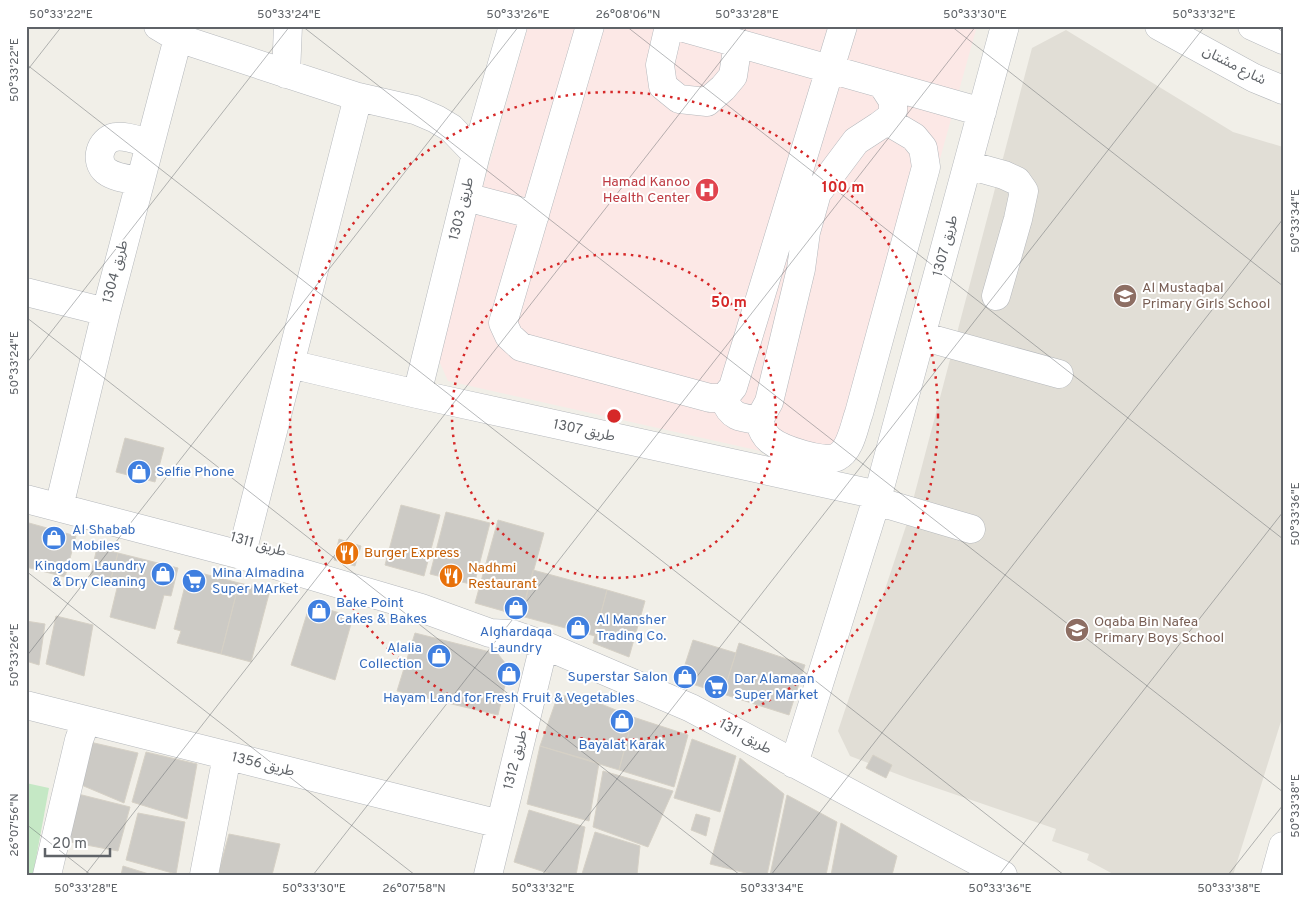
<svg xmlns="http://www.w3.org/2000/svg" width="1309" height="901" font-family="Overpass,'Noto Sans Arabic',sans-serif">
<rect width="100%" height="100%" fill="#f1efe8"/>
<path fill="#e1ded6" d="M1066,30L1233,132L1283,147V715L1233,875H1115L1087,860L1089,854L1052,841L1056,829L910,779L850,756L838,731L907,523L1032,48Z"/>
<path fill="#fce8e6" d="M528,26H977L858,453L836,468L448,381L436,354Z"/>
<path fill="#c5e8c5" d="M26,783L49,788L33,875H26Z"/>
<path fill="#cccac5" stroke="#d6d1c6" d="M125,438L164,448L155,482L116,472Z
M401,505L440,515L424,576L385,565Z
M446,512L490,523L474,585L430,574Z
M498,520L544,533L521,616L475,603Z
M29,523L76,536L65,577L26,567V531Z
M339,539L361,546L355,566L334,560Z
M97,548L118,553L110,582L90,577Z
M118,553L178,568L171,596L164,595L155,629L110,617L118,584L110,582Z
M189,570L239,583L221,654L177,643L181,631L174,629Z
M533,570L607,590L595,636L521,616Z
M239,583L270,590L251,662L221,654Z
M607,590L645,601L629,657L593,643Z
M310,604L353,617L335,680L291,665Z
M56,616L93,625L84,676L46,664Z
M26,621L45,624L39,665L26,661Z
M415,633L498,654L509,668L498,715L397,691Z
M693,640L736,653L723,694L680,680Z
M739,643L805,665L789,715L723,694Z
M574,693L633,717L619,770L540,746L557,698Z
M633,717L688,735L674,787L619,770Z
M692,739L736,756L720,812L674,798Z
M81,740L138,753L124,803L79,784Z
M540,746L599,763L589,821L527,804Z
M146,752L197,764L187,819L132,802Z
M873,755L892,765L886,778L866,768Z
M740,758L784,794L767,875H754L710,864Z
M603,771L673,791L648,847L593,827Z
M78,794L130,807L118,851L65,841Z
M787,795L837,822L826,875H770Z
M529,810L585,827L576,875H554L514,862Z
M138,813L185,822L176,874L126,860Z
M696,814L710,818L706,836L691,830Z
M841,823L897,856L892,875H831Z
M595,832L640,846L637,875L582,874Z
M229,834L280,844L272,875H220L219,871Z
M123,866L152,875H121Z"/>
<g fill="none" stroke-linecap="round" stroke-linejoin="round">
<g stroke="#b5b8bc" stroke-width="29">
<path id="minor" d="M158,26L178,38L358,97L415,110L436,119L451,128L476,154
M590,26L503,323L509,336L521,347L710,398H724L733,387L843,26
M669,26L660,65L663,86L679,99L707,102L723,88L733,76L738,43
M677,26L982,112
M1159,26L1254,78L1283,90
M1252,26L1283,40
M286,74L288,26
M968,165L1004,175L1017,181L1024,191L1018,219L996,296
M140,181C130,179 115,178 106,171C94,161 100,140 115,137C126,135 139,141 150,144
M466,197L535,215
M26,292L106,312
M921,336L1059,374
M290,364L417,394L878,495
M417,394L476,154L513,26
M724,398C730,417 740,418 759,420L769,402L801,269L806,232L817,193L856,141L879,126L891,117L893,111V101L882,84
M759,420C761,428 764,435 770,440C781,449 824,464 837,457C851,450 854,426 859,413L926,167L923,148L914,137L887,121
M26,499L241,555L421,608L490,633L512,634L544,645L691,708L1003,875
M876,501L971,529
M59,507L106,312L178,38
M245,541L358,97
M26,705L500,824
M794,764L878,495L1005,26
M47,875L79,740L86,721
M204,875L227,756
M488,875L544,645
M1275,875L1283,846"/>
</g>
<use href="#minor" stroke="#fff" stroke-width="28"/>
</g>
<path fill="none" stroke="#5f6368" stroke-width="1" stroke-opacity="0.45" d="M302,26L1283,792M626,26L1283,539M951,26L1283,286M1275,26L1283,32M26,64L1064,875M26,72L62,26M26,317L740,875M26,364L290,26M26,571L415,875M26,657L519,26M26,824L91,875M85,875L748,26M313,875L976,26M542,875L1205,26M771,875L1283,219M999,875L1283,512M1228,875L1283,805"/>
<g fill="none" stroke="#d62828" stroke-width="2.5" stroke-dasharray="2.5 5">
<circle cx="614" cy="416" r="162"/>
<circle cx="614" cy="416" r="324"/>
</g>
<defs>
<g id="hospital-disc" transform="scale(1.25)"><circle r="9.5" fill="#e0444e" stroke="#fff"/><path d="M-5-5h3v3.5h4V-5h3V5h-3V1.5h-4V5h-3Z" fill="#fff"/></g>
<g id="school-disc" transform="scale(1.25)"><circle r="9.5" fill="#8d6e63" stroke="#fff"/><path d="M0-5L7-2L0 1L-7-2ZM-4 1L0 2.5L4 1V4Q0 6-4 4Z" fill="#fff"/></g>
<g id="shop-disc" transform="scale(1.25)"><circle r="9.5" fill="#3f7fe0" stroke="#fff"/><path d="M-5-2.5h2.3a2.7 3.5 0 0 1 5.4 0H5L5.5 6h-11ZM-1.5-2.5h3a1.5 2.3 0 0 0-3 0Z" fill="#fff"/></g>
<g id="restaurant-disc" transform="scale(1.25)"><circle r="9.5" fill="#e8710a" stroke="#fff"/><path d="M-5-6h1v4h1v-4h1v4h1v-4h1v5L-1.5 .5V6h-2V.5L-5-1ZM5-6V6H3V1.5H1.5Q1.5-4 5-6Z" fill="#fff"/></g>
<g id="supermarket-disc" transform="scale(1.25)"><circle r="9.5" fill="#3f7fe0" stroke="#fff"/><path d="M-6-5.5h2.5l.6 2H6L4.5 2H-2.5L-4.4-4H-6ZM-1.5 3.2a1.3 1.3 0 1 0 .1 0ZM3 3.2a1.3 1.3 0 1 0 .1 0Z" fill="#fff"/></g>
</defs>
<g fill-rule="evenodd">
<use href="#hospital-disc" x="707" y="190"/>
<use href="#school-disc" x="1125" y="296"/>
<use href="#shop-disc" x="139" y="472"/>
<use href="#shop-disc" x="54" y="538"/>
<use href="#restaurant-disc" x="347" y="553"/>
<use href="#shop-disc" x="163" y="574"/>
<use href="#restaurant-disc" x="451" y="576"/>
<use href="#supermarket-disc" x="194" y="581"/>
<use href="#shop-disc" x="516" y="608"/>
<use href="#shop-disc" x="319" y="611"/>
<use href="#shop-disc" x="578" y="628"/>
<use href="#school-disc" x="1077" y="630"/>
<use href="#shop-disc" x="439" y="656"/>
<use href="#shop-disc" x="509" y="674"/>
<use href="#shop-disc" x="685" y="677"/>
<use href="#supermarket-disc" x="716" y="687"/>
<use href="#shop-disc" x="622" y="721"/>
</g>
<g text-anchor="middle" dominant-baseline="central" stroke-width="4" stroke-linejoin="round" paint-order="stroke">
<g font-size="14" fill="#5f6368" stroke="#fff">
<text transform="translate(1234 66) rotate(27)">شارع مشتان</text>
<text transform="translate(462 209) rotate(-76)">طريق 1303</text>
<text transform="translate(946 246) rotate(-75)">طريق 1307</text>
<text transform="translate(116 272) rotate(-75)">طريق 1304</text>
<text transform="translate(584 431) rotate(12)">طريق 1307</text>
<text transform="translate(258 545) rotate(16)">طريق 1311</text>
<text transform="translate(745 737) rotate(29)">طريق 1311</text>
<text transform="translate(516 760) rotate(-76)">طريق 1312</text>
<text transform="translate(263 765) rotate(14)">طريق 1356</text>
</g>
<g font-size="14" fill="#be3a42" stroke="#fff" text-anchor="end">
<text x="690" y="182">Hamad Kanoo<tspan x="690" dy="16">Health Center</tspan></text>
</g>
<g font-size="14" fill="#785e54" stroke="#fff" text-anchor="start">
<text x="1142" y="288">Al Mustaqbal<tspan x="1142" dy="16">Primary Girls School</tspan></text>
<text x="1094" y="622">Oqaba Bin Nafea<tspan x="1094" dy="16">Primary Boys School</tspan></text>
</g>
<g font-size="14" fill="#366cbe" stroke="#fff" text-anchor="start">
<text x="156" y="472">Selfie Phone</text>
<text x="72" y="530">Al Shabab<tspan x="72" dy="16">Mobiles</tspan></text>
<text x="146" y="566" text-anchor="end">Kingdom Laundry<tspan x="146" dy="16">&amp; Dry Cleaning</tspan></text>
<text x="212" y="573">Mina Almadina<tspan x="212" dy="16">Super MArket</tspan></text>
<text x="336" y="603">Bake Point<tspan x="336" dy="16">Cakes &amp; Bakes</tspan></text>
<text x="596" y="620">Al Mansher<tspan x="596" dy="16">Trading Co.</tspan></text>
<text x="516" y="632" text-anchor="middle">Alghardaqa<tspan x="516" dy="16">Laundry</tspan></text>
<text x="422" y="648" text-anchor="end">Alalia<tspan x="422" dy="16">Collection</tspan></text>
<text x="668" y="677" text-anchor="end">Superstar Salon</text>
<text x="734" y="679">Dar Alamaan<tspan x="734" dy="16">Super Market</tspan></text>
<text x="509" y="698" text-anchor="middle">Hayam Land for Fresh Fruit &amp; Vegetables</text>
<text x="622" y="745" text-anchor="middle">Bayalat Karak</text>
</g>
<g font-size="14" fill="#c56008" stroke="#fff" text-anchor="start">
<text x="364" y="553">Burger Express</text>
<text x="468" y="568">Nadhmi<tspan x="468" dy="16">Restaurant</tspan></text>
</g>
</g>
<circle cx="614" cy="416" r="8" fill="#d62828" stroke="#fff" stroke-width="2.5"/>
<g font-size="15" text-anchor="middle" font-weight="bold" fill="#d62828" stroke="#fff" stroke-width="4" stroke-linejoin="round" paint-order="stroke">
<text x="843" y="192">100 m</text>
<text x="729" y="307">50 m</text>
</g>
<rect width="1309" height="901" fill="none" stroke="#ffffff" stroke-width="55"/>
<path d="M45 848v8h65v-8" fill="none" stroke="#5f6368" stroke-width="2.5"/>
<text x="52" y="848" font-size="15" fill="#5f6368" stroke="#ffffff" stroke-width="4" paint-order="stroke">20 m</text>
<rect x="28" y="28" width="1254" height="846" fill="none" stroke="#5f6368" stroke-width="2"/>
<g font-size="12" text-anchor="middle" fill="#5f6368">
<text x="61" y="18">50°33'22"E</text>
<text x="289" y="18">50°33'24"E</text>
<text x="518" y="18">50°33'26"E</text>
<text x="628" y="18">26°08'06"N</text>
<text x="747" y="18">50°33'28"E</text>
<text x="975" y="18">50°33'30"E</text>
<text x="1204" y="18">50°33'32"E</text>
<text transform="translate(14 70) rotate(-90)" y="4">50°33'22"E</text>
<text transform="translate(1295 221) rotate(-90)" y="4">50°33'34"E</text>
<text transform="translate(14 363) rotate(-90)" y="4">50°33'24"E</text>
<text transform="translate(1295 514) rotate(-90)" y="4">50°33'36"E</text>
<text transform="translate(14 655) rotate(-90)" y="4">50°33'26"E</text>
<text transform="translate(1295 806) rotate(-90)" y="4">50°33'38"E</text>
<text transform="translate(14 825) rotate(-90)" y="4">26°07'56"N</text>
<text x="86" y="892">50°33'28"E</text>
<text x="314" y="892">50°33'30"E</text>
<text x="414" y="892">26°07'58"N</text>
<text x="543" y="892">50°33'32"E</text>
<text x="772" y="892">50°33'34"E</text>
<text x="1000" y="892">50°33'36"E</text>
<text x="1229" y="892">50°33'38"E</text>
</g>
</svg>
